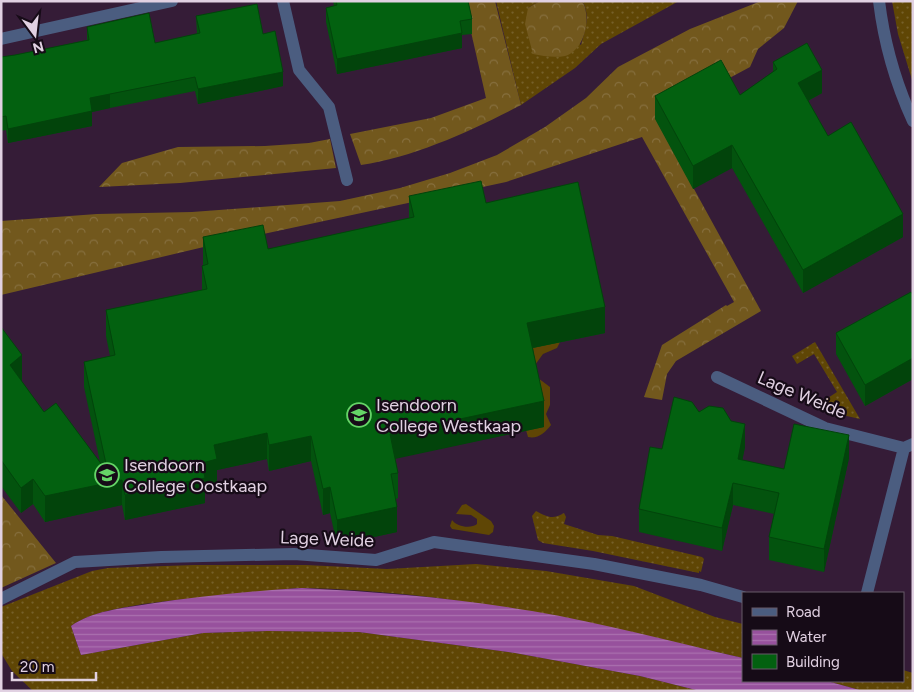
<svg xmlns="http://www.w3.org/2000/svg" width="914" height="692" font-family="Figtree,sans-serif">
<defs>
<pattern id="grass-dots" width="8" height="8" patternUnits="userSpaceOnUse" patternTransform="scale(1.25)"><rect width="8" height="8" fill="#5f4605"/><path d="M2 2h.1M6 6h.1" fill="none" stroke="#766029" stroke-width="1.8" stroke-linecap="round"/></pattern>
<pattern id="forest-crowns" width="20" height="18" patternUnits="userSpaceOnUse" patternTransform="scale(1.25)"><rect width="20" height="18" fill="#72581d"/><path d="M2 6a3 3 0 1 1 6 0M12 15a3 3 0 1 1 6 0" fill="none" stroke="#866f3e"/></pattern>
<pattern id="water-rules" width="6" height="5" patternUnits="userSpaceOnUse" patternTransform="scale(1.25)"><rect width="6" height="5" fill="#97519d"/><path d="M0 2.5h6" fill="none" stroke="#aa71af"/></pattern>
</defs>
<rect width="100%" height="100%" fill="#351c37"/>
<path fill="url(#grass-dots)" d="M496,1H540L528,8L581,45C585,30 591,15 582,1H679L601,44L575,68L521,105Z
M892,1L913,2V83L898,34Z
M815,342L860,419L825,411L820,403L837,392L814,354L797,364L792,356Z
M536,511C547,517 553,520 564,513L566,517L564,524L598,535L612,536L702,557L704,559L701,572L699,571V573L593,551L543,543L538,540L532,516Z
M476,564L546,571L634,586L715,617L743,624V658C597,624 454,591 304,588C291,588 279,590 266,591C240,594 214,597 187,599C156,602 95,608 71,626L81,655L203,633L267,631L359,632L515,653L640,676L700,691H33L12,671L1,653V607L92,571L108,568L194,565H306L387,569Z
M903,670L913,673V691H863L827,681H903Z"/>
<path fill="url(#forest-crowns)" d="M464,1H495L521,105C473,130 415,157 361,165L350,134L431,118L486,98Z
M540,1H582C592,17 585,50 565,56C554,58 543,56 533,54L525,24L528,8Z
M761,1H798L784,28L758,49L750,67L655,118L761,311L676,361L667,374L662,400L644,397L662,345L726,305L727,306L734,302L642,137L506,182L208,246L1,295V221L97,214L192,212L340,201L400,188L450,173L497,155L545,127L586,98L618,67L690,29Z
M330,139L336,168L180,183L99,187L122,163L178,147L265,146L309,143Z
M1,495L56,563L1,588Z"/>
<path fill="#5f4605" d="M560,342L557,348L543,354L535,365L538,378L550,387V405L546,414L551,425C545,433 538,439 528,437L526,430L544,426L527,349Z
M466,504L491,521L494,526L493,532L489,535L452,529L450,526L452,520C457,527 471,529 477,524V519L471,515L456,514L462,505Z"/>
<path fill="url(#water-rules)" d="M302,588C379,592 456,598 532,611C603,623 673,642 743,658V681H827L863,691H700L640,676L515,653L359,632L267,631L203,633L81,655L71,626C92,611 123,608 148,604C199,596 250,591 302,588Z"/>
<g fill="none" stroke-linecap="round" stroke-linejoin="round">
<path stroke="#4b5d80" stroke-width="12" d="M717,377L825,428L904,448
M867,593L904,448L913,444
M1,599L75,562L161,557L294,554L376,560L434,542L594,564L701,585L743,597"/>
<path stroke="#4b5d80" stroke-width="12" d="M283,1L299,70L329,107L347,180
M879,1C884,42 896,84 913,121
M1,39L172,1"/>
</g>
<path fill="#03530e" d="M333,1H468L472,19V34L462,35V48L337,74L326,22V8L334,6Z
M196,16L263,34L283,86L198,104L195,91L110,108L92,112V126L8,143L6,130L1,131V57L15,55L87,40V27L155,43L197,34Z
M773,62L822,93L808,101L828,136L903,237L803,293L732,168L693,189L655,119V96L740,95L773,72Z
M409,196L486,203L605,333L533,348L544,427L395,458L398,473V498L396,499L397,532L337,545L330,513L323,515L311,461L269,471L267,459L217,470V485L205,488V503L125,520L122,505L45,522L33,504L21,513L1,486V327L22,381V382L44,412L100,462L84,387V362L110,356L106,336V310L202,290V266L203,265V237L268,249L409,218Z
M913,295V379L865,406L836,354V333Z
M699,412L745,447L742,460L784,469L849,458L824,572L769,560V537L774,514L733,505L722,551L639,532V509L662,449Z"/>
<path fill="#02440b" d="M462,33V48L337,74V59Z
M822,70V93L798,106V83Z
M283,72V86L198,104V89Z
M110,94V108L92,112V126L8,143V129L90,98Z
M732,145V168L693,189V166Z
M903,214V237L803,293V270Z
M605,307V333L527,349V323Z
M22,355V381L10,390V365Z
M913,358V379L865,406V385Z
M544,401V427L390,460V434Z
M745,424V447L738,482V459Z
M267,433V459L217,470V485L205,488V503L125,520V495L202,463L214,445Z
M849,435V458L824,572V549Z
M311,436V461L269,471V445Z
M33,479V504L21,513V488Z
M122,480V505L45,522V496Z
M733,483V505L722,551V528Z
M330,487V513L323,515V489Z
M397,507V532L337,545V520Z"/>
<path fill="#036110" stroke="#02440b" d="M336,1H468L472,19L460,21L462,33L337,59L326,8L337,5Z
M257,4L263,34L275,31L283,72L198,89L195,77L90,98L92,111L8,129L6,116L1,117V57L15,55L89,40L87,27L149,13L155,43L200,33L196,16Z
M807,43L822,70L798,83L828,136L851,122L903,214L803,270L732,145L693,166L655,96L721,60L740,95L777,69L773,62Z
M481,181L486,203L578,182L605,307L527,323L544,401L390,434L398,473L391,474L397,507L337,520L330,487L323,489L311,436L269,445L267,433L214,445L217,459L202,463L205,478L125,495L122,480L45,496L33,479L21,488L1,460V327L22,355L10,365L44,412L56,403L108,473L84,362L115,355L106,310L207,289L202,266L208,264L203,237L263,225L268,249L414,217L409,196Z
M911,292L913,295V358L865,385L836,333Z
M674,397L692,402L699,412L709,406L723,408L731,421L745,424L738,459L784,469L794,424L849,435L824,549L769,537L779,493L733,483L722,528L639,509L650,447L662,449Z"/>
<defs>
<g id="school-ring" transform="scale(1.25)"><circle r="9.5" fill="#160b17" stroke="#65d467" stroke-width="1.5"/><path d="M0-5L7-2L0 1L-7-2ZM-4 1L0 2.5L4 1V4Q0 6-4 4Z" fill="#65d467"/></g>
</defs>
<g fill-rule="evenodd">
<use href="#school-ring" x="359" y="415"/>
<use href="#school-ring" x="107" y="475"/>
</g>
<g text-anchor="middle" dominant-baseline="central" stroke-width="4.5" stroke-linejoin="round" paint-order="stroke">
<g font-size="18" fill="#e1d1e2" stroke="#160b17">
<text transform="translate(802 395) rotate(23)">Lage Weide</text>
<text transform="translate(327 539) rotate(2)">Lage Weide</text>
</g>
<g font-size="18" fill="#e1d1e2" stroke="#160b17" text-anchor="start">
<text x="376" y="405">Isendoorn<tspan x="376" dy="21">College Westkaap</tspan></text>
<text x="124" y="465">Isendoorn<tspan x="124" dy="21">College Oostkaap</tspan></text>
</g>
</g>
<rect width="914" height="692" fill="none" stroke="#e1d1e2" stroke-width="5"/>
<rect x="742" y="592" width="162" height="90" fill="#160b17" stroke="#675a68"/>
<rect x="752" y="608" width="25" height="8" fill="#4b5d80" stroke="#675a68"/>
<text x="786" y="617" font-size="15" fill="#e1d1e2">Road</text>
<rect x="752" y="630" width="25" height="15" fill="url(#water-rules)" stroke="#675a68"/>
<text x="786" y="642" font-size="15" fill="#e1d1e2">Water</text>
<rect x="752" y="654" width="25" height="15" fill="#036110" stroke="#675a68"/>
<text x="786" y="667" font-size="15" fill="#e1d1e2">Building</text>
<g transform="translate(35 35) rotate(165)" stroke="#160b17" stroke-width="4" paint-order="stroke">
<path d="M0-4L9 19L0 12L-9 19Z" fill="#e1d1e2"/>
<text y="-8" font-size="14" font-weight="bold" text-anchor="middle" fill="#e1d1e2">N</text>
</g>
<path d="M12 672v8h84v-8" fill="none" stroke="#e1d1e2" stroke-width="2.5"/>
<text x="20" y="672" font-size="15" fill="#e1d1e2" stroke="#160b17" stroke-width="4" paint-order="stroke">20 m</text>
</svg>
